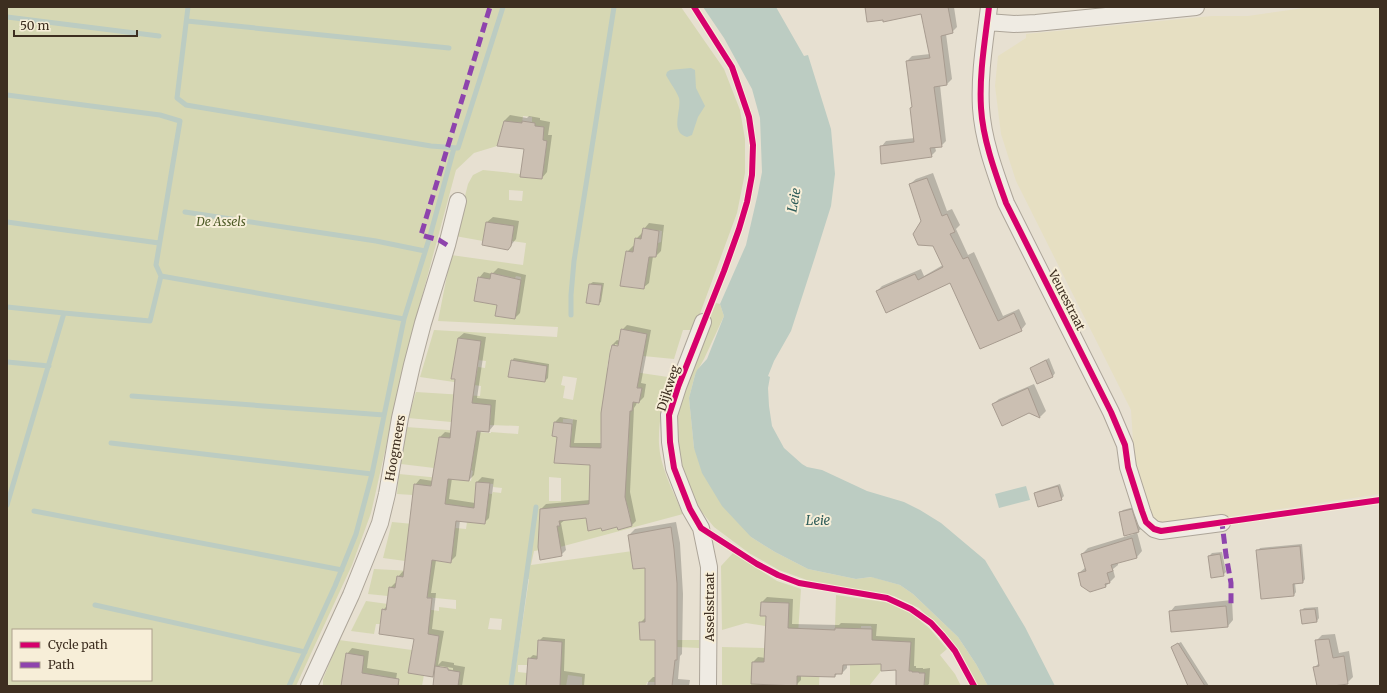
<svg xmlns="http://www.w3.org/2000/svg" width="1387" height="693" font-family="Merriweather,serif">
<rect width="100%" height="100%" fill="#e7e0d1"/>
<path fill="#e6dfc2" d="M1311,7H1380V494L1220,518L1162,524L1155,521L1145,507L1134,457L1131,410L1016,181L1001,134L995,86L998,56L1026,38V34L1212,16H1248Z"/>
<path fill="#d6d7b3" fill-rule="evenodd" d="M7,7H681L724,69L740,110L745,139V173L737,213L694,330H683L674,359L643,356L647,334L621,329L618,346L611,345L607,368L668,377C664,399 658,422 659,444C660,467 674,493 683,514L560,547L534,551L531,565L640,550L632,557L633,569L647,567L648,622L640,636V640H655L657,682H647L646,686H582V677L568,675L566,686H553L543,659L529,658L528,665H518V672L527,673L526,686H513L529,579H524L509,686H458L448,668L435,666L439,636L417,633L419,615L382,609L380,624H376L374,634L351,631L366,601L439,611V607L456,609V600L425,597L420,579L397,576L395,588L388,596L368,594L374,569L431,572V560L450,563L432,539L408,536L405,561L383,558L392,522L466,529L467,522L485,524L486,510L445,504L413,495L397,494L399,474L471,481L473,471L471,470L475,443L439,437L434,468L401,464L406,427L491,433V432L518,434L519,426L490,425L491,405L453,402L451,422L408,418L416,392L480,396L481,386L420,377L434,330L557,337L558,327L438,321L451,255L523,265L526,243L512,241L514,226L486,222L483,241L455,236L468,184L473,175L483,170L521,174V177L542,179L547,141L543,140L544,127L535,126L532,123V117L523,116L522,123L504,121L497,146L474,153L456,170L410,341L371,513L352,565L296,686H7ZM509,190L523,191L522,201L509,200ZM643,228L662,231L661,242L658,243L656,257H649L643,289L625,287L626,251L633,252L641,239ZM492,273L515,278L516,276L521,277V280L517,308L474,301L477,277L490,279ZM589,284L602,286L599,305L586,303ZM496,309L516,311L515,319L495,316ZM458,338L481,342L478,360L486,361L485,368L478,367L475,383L451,379ZM511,360L540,365L537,381L508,377ZM563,376L577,378L573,400L563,398L565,386L561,385ZM635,387L641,388L639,403L633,402L632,411L602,408ZM563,419H573L571,439L562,437ZM554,422L562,423L561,437L553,436ZM629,427L628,458L600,457L601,429ZM556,447H585L589,465L554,463ZM549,477L561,478V501H549ZM476,482L493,484V487L502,488L501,493L493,492L492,494L475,492ZM566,506L567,520L559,521L560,526L539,529L540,509ZM628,507L630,515L621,527L622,529L618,530L617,527L602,531L598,513ZM490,618L502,619L501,630L488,629ZM13,630H151V680H13Z
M716,303L720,304L724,316L704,359L695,375L689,398L694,448L751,537L775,552L808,569L856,579L872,577L900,585L913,594L958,637L976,664L988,686H978L965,663L942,631L919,608L894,596L818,584L779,570L749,553L714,527L697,506L685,480L675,447L676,416L689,372Z
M733,553L777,581L801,589L797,649L872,647V629L871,626H861V628H835L836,595L891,603L912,614L930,629L947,649L940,655L955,674L961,686H924L925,673L912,672V671L896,672L895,670L894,654L878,664H881V671L869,686H850V661L820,660L819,686H722V647L765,648V646L791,647L787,639L789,603L761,602L760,616H766L765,626L746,623L722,630L721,566Z
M339,640L412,650L408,673L428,652L422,686H391L383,676L362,673L364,656L346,653L341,686H323V679Z
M677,640H699V648L677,647Z"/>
<path fill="#bcccc2" d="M703,7H776L804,56L808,55L831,129L835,174L831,206L815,257L791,331L774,361L768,376L770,377L768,388L769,406L772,426L784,448L802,464L807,467L822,470L867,491L904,502L920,510L941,523L985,560L1025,627L1055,686H988L976,664L958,637L913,594L900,585L871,577L856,579L808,569L775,552L751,537L722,506L702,473L694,448L689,398L695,375L697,370L707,359L724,316L720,304L746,245L758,193L762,172L760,118L752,89L724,38Z
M691,68L695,70L696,88L705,106L698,117L692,135L687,137C669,132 682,110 679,98C676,90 670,83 666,75L667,72L670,70Z
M1026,486L1030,500L999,508L995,494Z"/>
<path fill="#0003" fill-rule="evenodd" d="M892,7H954L957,27L952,32L946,34L952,79L947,84L940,85L946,141L941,146L935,147L936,151L931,156L881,147L886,141L915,138L911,108L913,106L907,61L912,56L930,54L922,13Z
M510,115L527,118L529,116L540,118V120L550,122L548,135H552L547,172L542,178L525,149L504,121Z
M933,173L947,211L952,209L960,225L956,229L968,255L974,252L1003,316L1019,309L1026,324L1021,330L981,347L950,281L877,291L882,286L921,269L924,276L943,265L922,221L910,184L916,179Z
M493,217L519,221L516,239L508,249L487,222Z
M649,223L664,225L661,251L656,256H653L649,283L643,288L627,252L633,246H635L636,239L642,233H643L644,229Z
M498,268L526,275L520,313L515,318L498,304L479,278L484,272L492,274Z
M593,282L604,283L601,302L598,304L590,284Z
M627,325L651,330L641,383L646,384L644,397L639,402H637L636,405L634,408L630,492L636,521L632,525L602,527L587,517L565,520L561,523L566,550L561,555L541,509L546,504L590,500L591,464L555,462L558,436L555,422L560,417L577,420L574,443H602L612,345L617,340L620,341L622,330ZM615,344L623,346H615Z
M464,333L486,337L477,398L496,400L494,425L489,431L481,430L474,475L469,480L452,478L449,499L475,503L477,482L482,477L494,479L489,518L484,523L460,520L456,556L450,562L436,560L431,593H436L432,629L444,631L438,665L442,661L454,663V665L465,667L462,686H434L436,672L432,676L415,638L383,610L388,605L390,588L395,583H397L398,577L403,571L405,572L415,485L420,479L433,481L440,437L445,432L451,433L458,338ZM440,666L453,668V670L440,668Z
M514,358L549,364L548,378L545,381L512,361Z
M1049,358L1055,373L1053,376L1038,383L1031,368Z
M1034,384L1046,411L1040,417L1029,412L993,404L999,399Z
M1060,484L1064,496L1061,499L1035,493L1038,491Z
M1134,507L1141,529L1137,532L1142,551L1137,557L1118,562V565L1113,569L1115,577L1106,586L1079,573L1086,567L1082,554L1088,548L1134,534L1120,513L1123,510Z
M676,522L680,543L683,594L682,654L680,656L678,679L690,680L689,686H647L648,682L653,677H656V639L640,623L646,617V567L629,535L635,529Z
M1302,544L1305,579L1303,582L1295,583L1296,592L1294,595L1258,551L1260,548Z
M1222,552L1226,572L1223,575L1209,556L1212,553Z
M767,597L793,599L792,624L839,625L841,623L877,624L876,636L915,638L914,666H916V668H923V669L930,668L929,684L927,686H897V669L882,663L847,664V668L842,673H838L835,676L801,675V680L796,685L753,662L758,657L765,658L767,615L762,602Z
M1232,600L1233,620L1228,626L1170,612L1175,606Z
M1318,607L1319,618L1317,621L1301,611L1304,608Z
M1335,634L1339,653L1349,651L1353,677L1347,683L1330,686H1318L1314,668L1320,662L1316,641L1322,635Z
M543,637L565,639L564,671L585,674L584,686H528L529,659L533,655L538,656L539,641Z
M1181,642L1209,686H1189L1175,645Z
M352,648L369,651L367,668L397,673L395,686H342L347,654Z"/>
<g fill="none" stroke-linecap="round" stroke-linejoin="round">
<path stroke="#bcccc2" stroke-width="5" d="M188,7L177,98L186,105L431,146L458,148L503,7
M7,17L159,36
M187,21L449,48
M7,95L160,115L180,121L156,265L161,276L404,319
M185,212L376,241L425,251
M7,222L159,243
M7,307L64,313
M571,315V295L574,261L614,7
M7,362L49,366
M132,396L384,415
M111,443L372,474
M7,505L64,313L150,321L161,276
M34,511L342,570
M95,605L305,652
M289,686L335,586L356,534L372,474L404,319L430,236L454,148
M511,686L536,507"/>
</g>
<path fill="#cbbfb2" stroke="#a89c90" d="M865,7H948L953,33L941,36L947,85L934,87L942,147L930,148L932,157L881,164L880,146L914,142L910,108L912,107L906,61L930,58L921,14L883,22V20L867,22Z
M504,121L522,123V121L535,123V126L544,127L543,140L547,141L542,179L520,177L524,149L497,146Z
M927,178L942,216L947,214L955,232L950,234L963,259L968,257L998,321L1014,313L1022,331L980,349L950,283L886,313L876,291L915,274L918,280L943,267L933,246L918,245L913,234L921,221L909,184Z
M486,222L514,226L511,246L508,250L482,245Z
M643,228L659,231L656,257H649L644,289L620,286L626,251L633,252L635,238L641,239Z
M491,273L521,280L515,319L495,316L497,305L474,301L478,277L490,279Z
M589,284L602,285L599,305L586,303Z
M621,329L647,334L637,388H642L639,403L633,402L632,411H630L625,497L632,526L618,530L617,527L602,531L601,528L588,531L586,518L559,521L560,526H557L562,556L540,560L538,547L540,509L589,504L590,465L554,463L557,437L552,436L554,422L572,424L570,447L601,448V413L610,353L612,345L618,346Z
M458,338L481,341L472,403L491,405L489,432L477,431L469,481L448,479L445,504L474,508L476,482L490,483L485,524L456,521L451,563L432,560L427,598H432L428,634L439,636L433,677L408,673L414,639L379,634L382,609L386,610L389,587L395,588L397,576L403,577L414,484L431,486L439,437L450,438L455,379H451Z
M511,360L547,366L545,382L508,377Z
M1046,360L1053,377L1037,384L1030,368Z
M1028,388L1040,418L1029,413L1002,426L992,404Z
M1058,486L1062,500L1038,507L1034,493Z
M1132,509L1139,532L1124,536L1119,512Z
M671,527L674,549L677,583V660H675L672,686H655V640H640L639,622H645V568L633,569L628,535Z
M1132,538L1137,558L1111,565L1113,571L1107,573L1110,583L1105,584L1106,587L1090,592L1081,586L1078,573L1086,571L1081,554Z
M1300,546L1303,583L1293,584L1294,596L1261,599L1256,550Z
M1220,554L1224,576L1211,578L1208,556Z
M761,602L789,603L788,628L835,630V628L872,629V640L911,642L909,671H912V672H919V673H925L924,686H896V670L881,671V664L843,665L842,674H835V677L797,676V686L751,684L752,662H764L766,616H760Z
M1226,606L1228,627L1171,632L1169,611Z
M1315,609L1317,622L1302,624L1300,610Z
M1329,639L1333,658L1344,656L1348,684L1333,686H1317L1313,667L1319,666L1315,640Z
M538,640L562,642L560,686H526L528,658L537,659Z
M1178,643L1205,686H1188L1171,647Z
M346,653L364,656L362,673L399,679L398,686H341Z
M435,666L448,668V670L460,672L458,686H433Z"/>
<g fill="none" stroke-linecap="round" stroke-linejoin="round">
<g stroke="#ada599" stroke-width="18">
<path id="street" d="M989,7C985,41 979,74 981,108C983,140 995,172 1006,203L1111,412L1125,445L1128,467L1142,511L1146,522L1154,529L1161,531L1222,523
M987,22L1014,24L1036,23L1196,7
M703,322L678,387L669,415L670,442L674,468L690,509L701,528L709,567L708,686
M309,686L351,595L380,523L387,494L400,418L412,365L423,323L447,245L458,201"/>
</g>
<use href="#street" stroke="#efebe3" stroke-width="16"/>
<path stroke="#8e44ad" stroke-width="5" stroke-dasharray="10 5" stroke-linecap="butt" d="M447,245L439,240L421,235L490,7
M1226,522L1222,523L1226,555L1231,583V606"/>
<g stroke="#f7eed8" stroke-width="8">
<path id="cycleway" d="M694,7L732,67L749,117L753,145L752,175L747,202L739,229L724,271L678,387L669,415L670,442L674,468L690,509L701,528L757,564L778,575L799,583L887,598L911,609L931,623L942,635L955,651L974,686
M989,7C985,41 979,74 981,108C983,140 995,172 1006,203L1111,412L1125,445L1128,467L1142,511L1146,522L1154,529L1161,531L1380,500"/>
</g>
<use href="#cycleway" stroke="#d6006c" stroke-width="6"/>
</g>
<g text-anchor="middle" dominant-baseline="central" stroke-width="4" stroke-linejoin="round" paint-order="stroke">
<g font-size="12" font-style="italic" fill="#4d5a26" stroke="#f7eed8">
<text x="221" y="221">De Assels</text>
</g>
<g font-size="12" fill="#3d2e20" stroke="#f7eed8">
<text transform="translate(1067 300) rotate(63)">Veurestraat</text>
<text transform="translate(668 388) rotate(-72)">Dijkweg</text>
<text transform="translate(395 448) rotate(-80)">Hoogmeers</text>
<text transform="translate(709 607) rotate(-90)">Asselsstraat</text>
</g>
<g font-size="13" font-style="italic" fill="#2f5d5a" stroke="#f7eed8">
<text transform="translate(794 200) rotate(-80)">Leie</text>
<text x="818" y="520">Leie</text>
</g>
</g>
<rect width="1387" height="693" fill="none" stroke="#3d2e20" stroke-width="16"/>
<rect x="12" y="629" width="140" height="52" fill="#f7eed8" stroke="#ada18e"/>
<rect x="20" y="642" width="20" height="6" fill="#d6006c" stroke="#ada18e"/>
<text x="48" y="649" font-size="12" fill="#3d2e20">Cycle path</text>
<rect x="20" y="662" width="20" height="6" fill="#8e44ad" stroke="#ada18e"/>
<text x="48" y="669" font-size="12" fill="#3d2e20">Path</text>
<path d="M14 30v6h123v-6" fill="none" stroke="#3d2e20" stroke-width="2"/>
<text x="20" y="30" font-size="12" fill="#3d2e20" stroke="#f7eed8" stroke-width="3" paint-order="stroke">50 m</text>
</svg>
